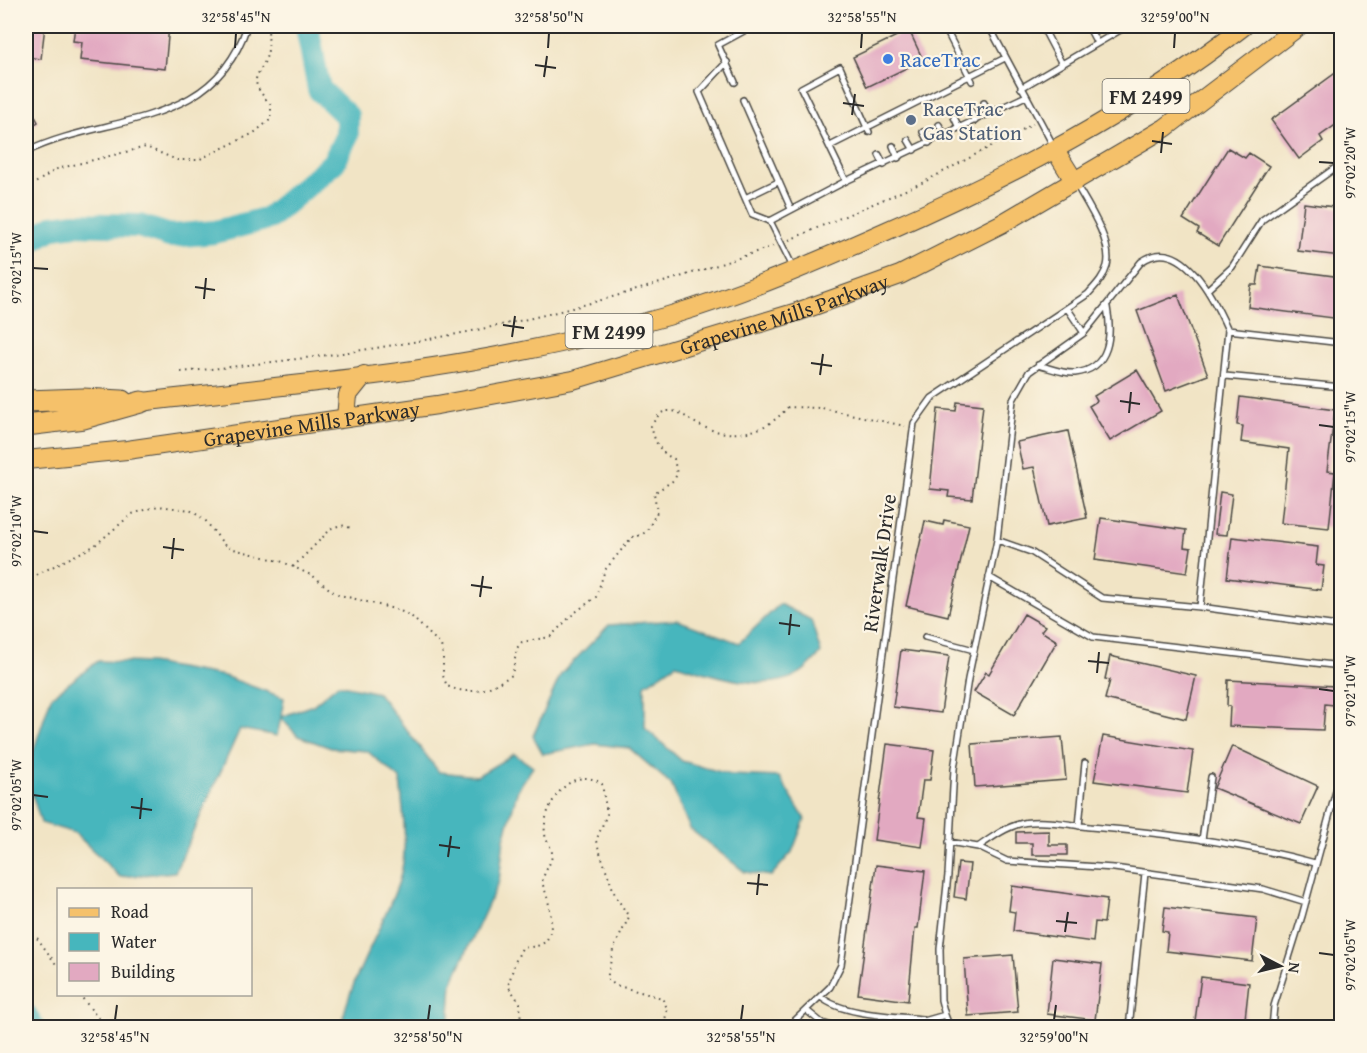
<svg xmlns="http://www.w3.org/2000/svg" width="1367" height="1053" font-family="'Gentium Book Plus',serif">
<rect width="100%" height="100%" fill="#fcf5e5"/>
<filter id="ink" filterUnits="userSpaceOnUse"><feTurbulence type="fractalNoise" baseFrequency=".0167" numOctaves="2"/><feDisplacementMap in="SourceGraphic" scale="12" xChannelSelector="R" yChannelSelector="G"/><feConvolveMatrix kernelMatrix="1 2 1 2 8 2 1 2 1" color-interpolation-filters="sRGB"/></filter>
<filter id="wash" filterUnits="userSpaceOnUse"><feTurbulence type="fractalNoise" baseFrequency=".008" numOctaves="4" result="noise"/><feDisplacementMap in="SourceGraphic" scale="24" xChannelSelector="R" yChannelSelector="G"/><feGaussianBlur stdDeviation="1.35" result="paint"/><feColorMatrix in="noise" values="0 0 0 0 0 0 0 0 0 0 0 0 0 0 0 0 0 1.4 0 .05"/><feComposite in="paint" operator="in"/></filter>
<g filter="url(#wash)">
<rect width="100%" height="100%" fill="#f1e4c5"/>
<path fill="#46b6bd" stroke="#387074" stroke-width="1.5" d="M780,604L811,620L821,653C814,660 808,668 800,673C767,695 710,674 676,664L645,685V728L682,761L731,775L779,777L805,819L792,852L771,876L745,872L690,829L671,784L629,748L595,744L543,754L533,736L561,674L609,625L677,620L739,643Z
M98,661L150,663L224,676L284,698L281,717L313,705L338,684L378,693L439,772L477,776L514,754L533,767L518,789L504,839L499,881L452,983L449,1027H341C351,975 382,931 399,881C409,849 403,812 400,779L367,751L331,748L298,736L281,718L277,736L240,729L175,872L120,877L75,833L41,823L26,774L51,697Z"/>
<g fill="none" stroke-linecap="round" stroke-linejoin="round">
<path stroke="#46b6bd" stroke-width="24" d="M26,244L53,227L75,224L139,226L170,236L215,232L269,218L334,162L347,135V116L319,89L307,26
M26,1016L33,1028"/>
</g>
<g id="blocks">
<path fill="#e2a9c1" d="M26,26H45L41,59L26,57Z
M75,26H169L165,69L80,60L82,42L73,41Z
M909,30L923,60L867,87L853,57Z
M1341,69V121L1320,136L1323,141L1299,159L1271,120Z
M26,100L38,122L26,130Z
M1228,148L1245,158L1249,153L1269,166L1218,246L1197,233L1199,229L1183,219Z
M1304,203L1341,208V256L1298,251Z
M1260,266L1341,277V319L1248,307L1251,285H1257Z
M1178,295L1208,375L1166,391L1137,311Z
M1137,370L1161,411L1110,441L1089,406L1097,401L1094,396Z
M1240,397L1335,410L1327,471L1335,472L1329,528L1281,523L1289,449L1241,442L1243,426L1237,425Z
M957,402L983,405L972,499L948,497L949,491L930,489L938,409L956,411Z
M1068,431L1087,518L1047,526L1034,467L1023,469L1017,442Z
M1220,492L1232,494L1227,535L1215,534Z
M1101,518L1186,530L1184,547L1191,548L1187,573L1095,560Z
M944,520L969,525L948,616L906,606L925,521L943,525Z
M1232,537L1318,547L1316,565L1324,566L1321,590L1227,578Z
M1024,614L1045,626L1041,631L1057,641L1014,715L974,692L986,672L989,674Z
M901,650L949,656L941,713L893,707Z
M1110,656L1196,676L1186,719L1105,699L1110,680L1105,679Z
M1228,680L1335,686L1334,705L1325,704L1323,730L1229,726L1230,706H1227Z
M1103,736L1193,751L1187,793L1094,781Z
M1062,737L1066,780L975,787L972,744Z
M887,744L934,750L930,780H923L918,817L926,818L922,847L874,840Z
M1232,746L1318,786L1301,824L1214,788Z
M1049,831V845H1067V855H1032V843H1016V832Z
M958,863L970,864L966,899L954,897Z
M876,865L925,871L918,928H915L908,1001L858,994Z
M1012,886L1107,899L1104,923L1095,922L1093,942L1013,931L1015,912L1009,911Z
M1165,907L1257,918L1252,961L1166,951L1168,932L1162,931Z
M1013,955L1018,1012L968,1016L964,959Z
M1053,958L1102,964L1095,1020L1047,1014Z
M1201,977L1249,983L1244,1028H1194Z"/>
</g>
</g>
<g filter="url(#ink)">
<use href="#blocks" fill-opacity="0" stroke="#494742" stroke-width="1.5"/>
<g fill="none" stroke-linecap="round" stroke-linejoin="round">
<g stroke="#494742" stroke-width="8">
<path id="lane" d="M944,26L972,81
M989,26L1053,145
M1042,26L1062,64
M1088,26L1097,43
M727,62L699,92L752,214L770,221L794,269
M735,82L718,45L753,26
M1021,88L1127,26
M743,100L791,209
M984,103L989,114
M970,110L975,121
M954,117L959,128
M939,125L945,135
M923,132L929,143
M908,140L914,150
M830,146L1005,58
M893,146L898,158
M26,152C105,113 213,131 247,26
M879,155L884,165
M846,181L801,88L840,67L869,132
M745,198L778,182
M770,221L846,181L1026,96
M1207,290L1232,267L1262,220L1342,163
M1228,330L1342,343
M1084,333L1141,262C1182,232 1215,301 1228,330L1200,607
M1038,365C1050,368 1064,374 1075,373C1111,369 1112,334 1107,307
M1225,376L1342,387
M997,540L1031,552L1102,598L1200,607L1338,626
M989,577L1093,637L1341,666
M1342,601L1338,626L1342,678
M925,637L974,650
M1079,826L1085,763
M1202,840L1211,777
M949,842L978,847C994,836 1011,823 1031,822C1050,820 1072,825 1090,827C1166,833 1242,843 1315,863
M978,847L1007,861L1114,868L1263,889L1306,902
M821,997C842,1015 894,1016 922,1019
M806,1010L822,1023L839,1028
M945,1015L941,1000L940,949L948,875L954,769L968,679L997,540L1013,400L1029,372L1084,333L1067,308
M787,1028L830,987L841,965L914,423L932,398L1088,294C1096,285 1104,277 1107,266C1113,243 1088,205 1077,186
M899,1028L945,1015L950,1028
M1129,1028L1145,873
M1272,1028L1274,1006L1302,916L1342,769"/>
</g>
<g stroke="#494742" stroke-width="20">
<g id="primary">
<path d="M1055,150L1075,182"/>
<path d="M141,402C266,387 394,377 518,352C568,342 619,330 668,316C742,294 814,263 884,232C1014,175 1132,113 1244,26"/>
<path d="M346,418L348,395L364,375"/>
<path id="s1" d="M26,460L127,450L437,405L573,380L797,312L900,275L1001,224L1165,128L1299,26"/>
</g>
</g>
<g stroke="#494742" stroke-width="23">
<path id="highway" d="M26,401L83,399L122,401
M26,425L84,418L141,402"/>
</g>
<path stroke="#494742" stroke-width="2" stroke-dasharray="1.5 4.5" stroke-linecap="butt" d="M26,189L57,169L146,147L177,160H198L254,133L271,119V105C242,73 263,79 268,50C269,42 268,33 268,26
M789,240L924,182L1033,124
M181,372C311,359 441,342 568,309C637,291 705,270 773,246
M293,567L332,528L341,525L351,528
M26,580L94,546L132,514L158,506L190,510L205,520L226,547L283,562L313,576L336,594L398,610L411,616L441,645L443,656V676L447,686C473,697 489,689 512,675L517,648L522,642L550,637L573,614L596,597L605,570L632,537L642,535L648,529L657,512L654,493L674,480L677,474L674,459C659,452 655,442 651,426C655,420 659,412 667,411C678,410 684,416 692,421C725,441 763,437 788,407L822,408L905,426
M26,933L38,939L58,967
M79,994L106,1028
M521,1028L520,1003L508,986L515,962L522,948C528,947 537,947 542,944C559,934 548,896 542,883C543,873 550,866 552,856C553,847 546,843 545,834C541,806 572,762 602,784L607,814L596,841L615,895L629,917L613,950L607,979L615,985L662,998L667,1008L664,1028"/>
<use href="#lane" stroke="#fff" stroke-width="5"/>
<use href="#primary" stroke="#f5c16b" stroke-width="18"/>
<use href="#highway" stroke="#f5c16b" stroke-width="21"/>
</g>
</g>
<path fill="none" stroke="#2b2b2b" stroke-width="2" d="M235,48L236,33M548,48L549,33M861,48L862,33M1174,48L1175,33M535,65L556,68M544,77L547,56M843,103L864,106M852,115L855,94M1152,141L1172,144M1161,153L1163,132M1319,162L1334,163M33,268L48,269M195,287L215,290M204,299L206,278M503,325L524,328M512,337L515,316M811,363L832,366M820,375L823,354M1120,401L1140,404M1129,413L1131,392M1319,425L1334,427M33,531L48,533M163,547L184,550M172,559L174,538M471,585L492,588M480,597L483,576M779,623L800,626M789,635L791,614M1088,661L1109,663M1097,673L1099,652M1319,689L1334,691M33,795L48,797M131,807L152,810M140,819L142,798M439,845L460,848M448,857L451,836M747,883L768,885M757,895L759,874M1056,921L1077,923M1065,932L1068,912M1319,953L1334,955M115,1020L117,1005M428,1020L430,1005M741,1020L743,1005M1054,1020L1056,1005"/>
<circle fill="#3f7fe0" stroke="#fcf5e5" stroke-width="2" cx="888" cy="59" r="6"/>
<circle fill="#5c6f8a" stroke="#fcf5e5" stroke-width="2" cx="911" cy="120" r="6"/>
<g text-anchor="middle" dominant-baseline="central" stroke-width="4.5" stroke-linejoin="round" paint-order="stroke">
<g fill="#fcf5e5" stroke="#6a6863" stroke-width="1.5">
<rect x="1102.5" y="79" width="87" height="34" rx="4.5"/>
<rect x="565.5" y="314" width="87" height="34" rx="4.5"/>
</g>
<g font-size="20" font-weight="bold" fill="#2b2b2b">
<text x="1146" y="96">FM 2499</text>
<text x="609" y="331">FM 2499</text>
</g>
<g font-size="21" fill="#366cbe" stroke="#fcf5e5" text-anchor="start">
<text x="900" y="59">RaceTrac</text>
</g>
<g font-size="21" fill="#4e5e75" stroke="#fcf5e5" text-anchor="start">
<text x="923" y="108">RaceTrac<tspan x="923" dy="24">Gas Station</tspan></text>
</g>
<g font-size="21" fill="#2b2b2b" stroke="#fcf5e5">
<text stroke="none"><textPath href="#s1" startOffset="774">Grapevine Mills Parkway</textPath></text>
<text stroke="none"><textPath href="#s1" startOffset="288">Grapevine Mills Parkway</textPath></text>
<text transform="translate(879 563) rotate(-82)">Riverwalk Drive</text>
</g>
</g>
<rect width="1367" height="1053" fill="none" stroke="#fcf5e5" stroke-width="66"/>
<rect x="57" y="888" width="195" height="108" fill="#fcf5e5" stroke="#a8a49b" stroke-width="1.5"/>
<rect x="69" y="908" width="30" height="9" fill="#f5c16b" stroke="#a8a49b" stroke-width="1.5"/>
<text x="111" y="918" font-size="18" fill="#2b2b2b">Road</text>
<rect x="69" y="933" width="30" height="18" fill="#46b6bd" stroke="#a8a49b" stroke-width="1.5"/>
<text x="111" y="948" font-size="18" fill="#2b2b2b">Water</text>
<rect x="69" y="963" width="30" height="18" fill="#e2a9c1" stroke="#a8a49b" stroke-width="1.5"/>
<text x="111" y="978" font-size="18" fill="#2b2b2b">Building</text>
<g transform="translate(1280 966) rotate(97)" stroke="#fcf5e5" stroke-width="4.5" paint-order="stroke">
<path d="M0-4.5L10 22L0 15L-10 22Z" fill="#2b2b2b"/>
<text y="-9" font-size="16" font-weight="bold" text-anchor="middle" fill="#2b2b2b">N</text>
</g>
<rect x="33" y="33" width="1301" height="987" fill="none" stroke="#2b2b2b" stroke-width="2"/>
<g font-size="15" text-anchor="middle" fill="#2b2b2b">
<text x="236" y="22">32°58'45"N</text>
<text x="549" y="22">32°58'50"N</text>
<text x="862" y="22">32°58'55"N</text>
<text x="1175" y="22">32°59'00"N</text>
<text transform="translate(1350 163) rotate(-90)" y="5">97°02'20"W</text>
<text transform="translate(16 268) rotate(-90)" y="5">97°02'15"W</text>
<text transform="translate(1350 427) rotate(-90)" y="5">97°02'15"W</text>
<text transform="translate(16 531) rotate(-90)" y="5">97°02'10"W</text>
<text transform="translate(1350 691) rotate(-90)" y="5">97°02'10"W</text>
<text transform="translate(16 795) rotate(-90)" y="5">97°02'05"W</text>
<text transform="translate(1350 955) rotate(-90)" y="5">97°02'05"W</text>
<text x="115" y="1042">32°58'45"N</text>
<text x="428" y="1042">32°58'50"N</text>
<text x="741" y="1042">32°58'55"N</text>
<text x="1054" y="1042">32°59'00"N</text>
</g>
</svg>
